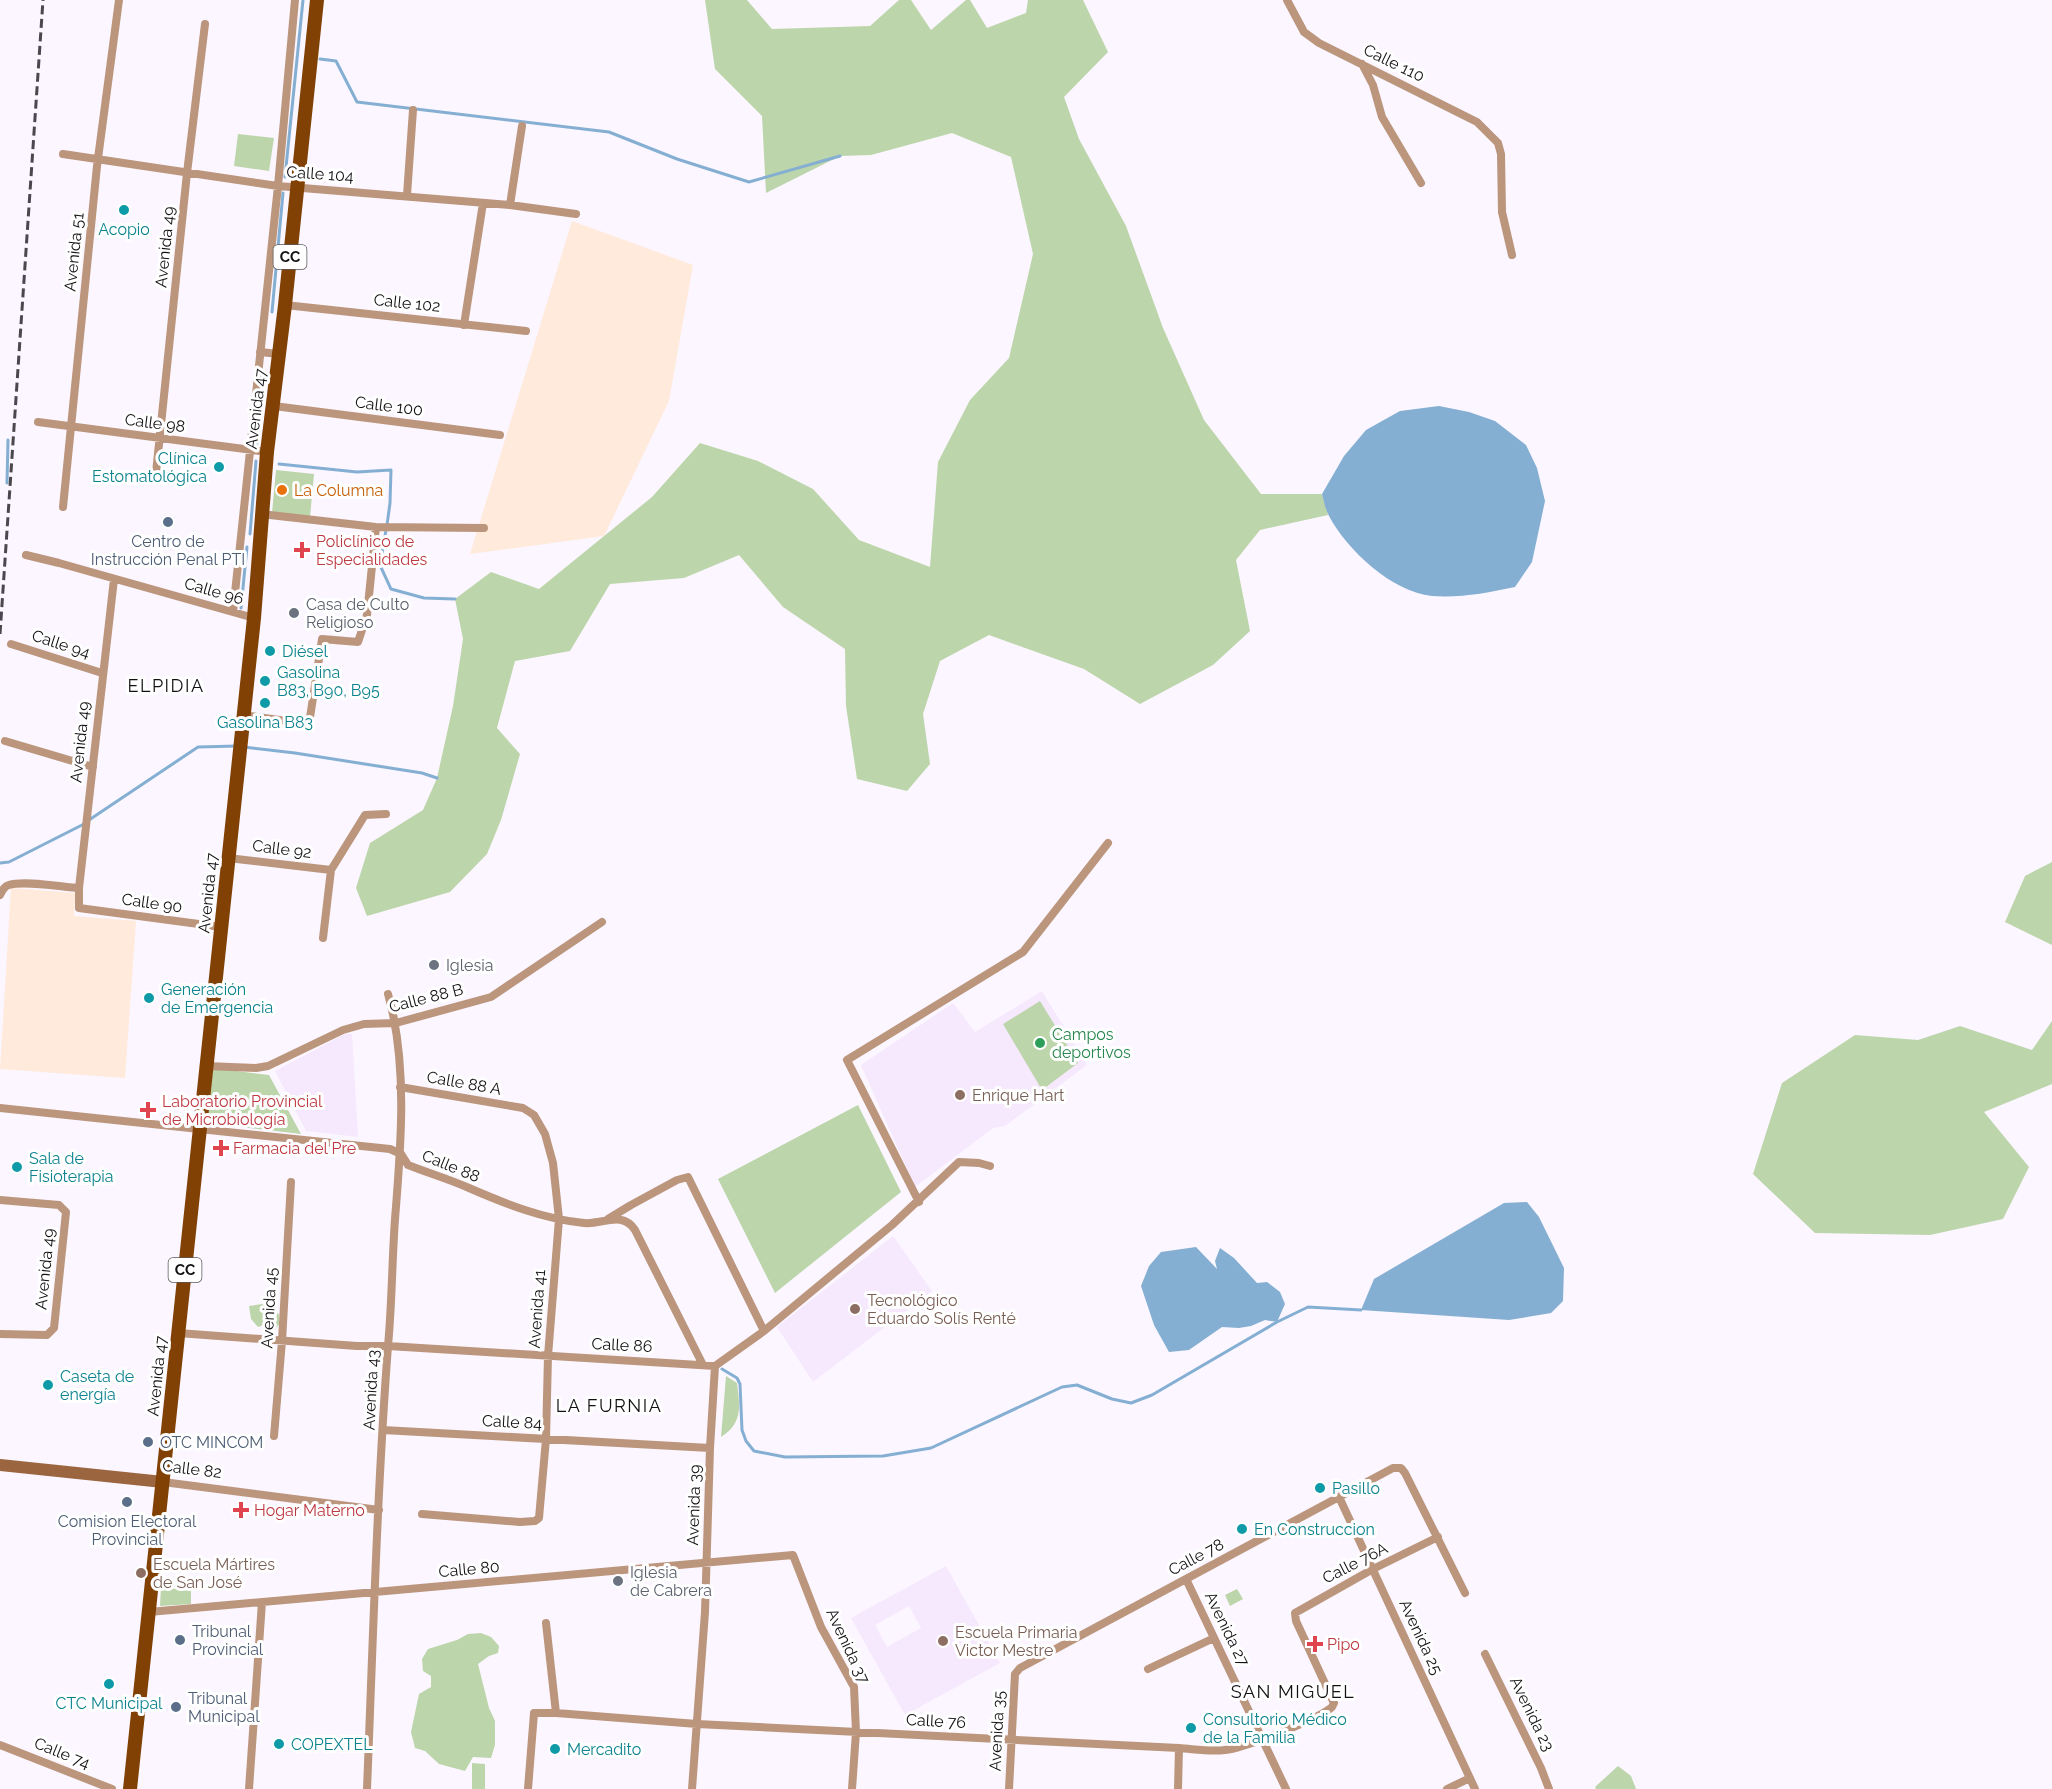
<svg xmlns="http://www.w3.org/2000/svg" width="2052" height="1789" font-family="Raleway,sans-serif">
<rect width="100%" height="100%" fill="#fbf6ff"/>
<path fill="#ffeadb" d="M572,221L693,265L669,401L604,536L470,554Z
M11,888L75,893L74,916L136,921L125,1078L0,1069Z"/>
<path fill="#f6e9fe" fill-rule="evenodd" d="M1042,991L1087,1065L1005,1126L993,1128L915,1187L861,1065L953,1003L975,1032Z
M345,1034H352L358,1137L306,1131L275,1071Z
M893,1236L932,1291L813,1382L777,1327Z
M946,1566L1000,1663L905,1715L851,1618ZM909,1606L921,1628L887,1647L875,1625Z"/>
<path fill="#bdd5aa" d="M705,0H747L772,29L870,26L899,0H911L931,30L966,0H970L987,28L1026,13L1028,0H1083L1108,52L1064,97L1079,139L1126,226L1163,328L1204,420L1261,494H1322L1328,515L1260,530L1236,560L1250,631L1213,665L1140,704L1084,669L989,635L940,661L923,714L930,764L907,791L857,779L846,706L845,649L783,607L739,555L684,578L610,584L570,651L515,661L497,728L520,754L501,820L487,854L450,892L367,916L356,888L370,843L423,810L437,778L453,706L463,639L455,599L491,572L539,589L652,497L700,443L758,461L813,489L859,540L930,567L938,462L970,400L1009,358L1033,254L1011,157L952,133L871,155L840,156L766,193L762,116L715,69Z
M238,134L274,138L269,171L234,166Z
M276,470L314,474L310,517L272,513Z
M2052,862V945L2005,922L2025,876Z
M1040,1001L1078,1063L1042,1090L1003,1024Z
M2052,1021V1084L1984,1112L2029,1167L2003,1219L1930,1235L1815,1233L1753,1174L1782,1083L1855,1035L1918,1040L1960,1026L2032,1050Z
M213,1068L269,1075L301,1134L206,1123Z
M858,1105L901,1192L775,1293L718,1179Z
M262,1304L279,1314V1324L275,1330L264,1325L258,1327L251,1319L249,1306Z
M726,1376L737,1383C740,1407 743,1423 721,1437Z
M161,1587L191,1591V1604L160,1606Z
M1237,1589L1243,1599L1230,1606L1225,1595Z
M481,1633L491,1637L499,1646L498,1653L489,1656L478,1664L489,1708L495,1721V1745L491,1758L473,1757L465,1771L439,1764L425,1751L415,1748L411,1732L419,1694L431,1687V1676L423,1671L422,1659L428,1649L457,1640L468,1634Z
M472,1763L485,1764V1789H472Z
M1618,1766L1631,1776L1636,1789H1596L1595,1787Z"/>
<path fill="#85afd2" d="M1439,406L1469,412L1495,421L1526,445L1537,468L1545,501L1532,562L1515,587C1487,593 1460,598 1432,596C1392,592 1347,550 1329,516C1325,509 1324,501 1322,494L1344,456L1366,430L1400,411Z
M1527,1202L1539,1217L1564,1268L1563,1301L1551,1313L1509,1320L1361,1310L1374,1279L1504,1203Z
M1196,1247L1217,1269L1215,1261L1220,1248L1234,1258L1257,1283L1267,1282L1280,1292L1285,1304L1277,1322L1265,1320L1251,1326L1239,1328L1222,1327L1189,1350L1169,1352L1154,1325L1141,1286L1149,1266L1161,1252Z"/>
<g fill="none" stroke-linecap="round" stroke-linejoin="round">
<path stroke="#85afd2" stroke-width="3" d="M320,59L336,61L357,102L609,132L677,159L749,182L840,156
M285,177L303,0
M272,312L283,193
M257,443L262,405
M279,464L357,472L391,470L390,503L387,525
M7,483L8,440
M386,530L380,565L391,589L424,598L455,599
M250,534L256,461
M241,608L247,547
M244,747L295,753L422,773L437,778
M89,820L198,747L237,746
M0,863L9,862L84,824
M722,1369L737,1378L740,1384L742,1430L746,1441L754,1451L785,1457L883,1456L931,1448L1062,1387L1077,1385L1112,1399L1131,1403L1152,1395L1277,1322L1308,1307L1361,1310"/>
<path stroke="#bb957c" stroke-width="8" d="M1287,0L1304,32L1319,43L1477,122L1498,143L1501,154L1502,212L1512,255
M1362,64L1373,85L1382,117L1421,183
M63,154L278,186L510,205L576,214
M407,195L413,110
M510,205L522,126
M285,305L526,331
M464,325L483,203
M260,352L279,354
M274,406L500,435
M38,422L267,452
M156,473L187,173L205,24
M63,507L97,166L119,0
M261,514L376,527L484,528
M26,555L59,563L254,618
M114,579L79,888V908L221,927
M233,612L278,186L295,0
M11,644L102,673
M243,715L309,724L322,639L358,642L367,615L376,527
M5,741L93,767
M228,858L331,870
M0,895C2,891 4,886 9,885C24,880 62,887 79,888
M323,938L331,870L365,815L386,814
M206,1066L256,1068L268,1066L343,1030L364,1024L396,1023L491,997L602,922
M400,1087L523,1108L534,1115L545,1134L553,1163L559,1219L548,1356L546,1439L539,1518L535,1521L520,1522L422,1514
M0,1108L390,1149L401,1154L408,1165C428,1173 449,1179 469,1188C506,1204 543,1219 584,1223C602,1225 622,1210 635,1230L703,1365
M0,1200L59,1205L66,1212L54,1328L47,1335L0,1334
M919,1202L847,1060L1023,952L1108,843
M608,1219L631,1205L677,1180L688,1177L764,1331
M178,1333L357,1346H388L715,1366L764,1331L892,1225L959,1162L979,1163L990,1166
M383,1430L710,1448
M274,1436L282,1341L291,1182
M163,1482L379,1510
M1339,1497L1475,1789
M1186,1579L1286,1789
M149,1612L793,1555L821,1627L854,1687L856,1732L852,1789
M546,1623L556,1713
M1485,1654L1541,1768L1549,1789
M1148,1669L1214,1638
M0,1745L112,1789
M249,1789L262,1602
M367,1789C373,1641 377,1493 388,1346C392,1303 392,1261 395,1219C401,1146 408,1064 388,994
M528,1789L534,1713H556L697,1724L1179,1748C1194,1749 1210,1752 1225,1750C1244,1748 1319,1719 1332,1707L1334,1703L1296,1621L1295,1613L1373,1569L1438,1537
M692,1789L705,1612L710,1448L715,1366
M1009,1789L1015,1674L1020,1668L1393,1468H1401L1405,1473L1465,1593
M1178,1789L1179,1748
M1447,1789L1470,1778"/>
<path stroke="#9a653f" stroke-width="12" d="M0,1465L163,1482"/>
<path stroke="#814104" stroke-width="14" d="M130,1789L254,618L267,452L285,305L317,0"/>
<path stroke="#4b484d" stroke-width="3" stroke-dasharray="9 4.5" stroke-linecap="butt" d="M0,634L43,0"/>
</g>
<g fill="#0f9aa8" stroke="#fff" stroke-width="2">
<circle cx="124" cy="210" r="6"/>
<circle cx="219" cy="467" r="6"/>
<circle cx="270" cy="651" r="6"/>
<circle cx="265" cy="681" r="6"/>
<circle cx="265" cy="703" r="6"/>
<circle cx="149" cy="998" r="6"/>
<circle cx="17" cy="1167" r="6"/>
<circle cx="48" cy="1385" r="6"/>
<circle cx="1320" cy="1488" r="6"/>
<circle cx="1242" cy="1529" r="6"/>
<circle cx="109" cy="1684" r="6"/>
<circle cx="1191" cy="1728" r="6"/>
<circle cx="279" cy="1744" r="6"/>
<circle cx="555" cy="1749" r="6"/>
</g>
<circle fill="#e8710a" stroke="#fff" stroke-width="2" cx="282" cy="490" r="6"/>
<g fill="#5c6f8a" stroke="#fff" stroke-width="2">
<circle cx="168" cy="522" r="6"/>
<circle cx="148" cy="1442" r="6"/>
<circle cx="127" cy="1502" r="6"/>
<circle cx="180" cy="1640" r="6"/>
<circle cx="176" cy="1707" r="6"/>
</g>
<g fill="#e0444e" stroke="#fff" stroke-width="2">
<path d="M299 541h6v6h6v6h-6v6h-6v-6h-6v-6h6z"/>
<path d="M145 1101h6v6h6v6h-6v6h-6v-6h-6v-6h6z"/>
<path d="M218 1139h6v6h6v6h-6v6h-6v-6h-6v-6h6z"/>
<path d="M238 1501h6v6h6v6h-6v6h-6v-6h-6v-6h6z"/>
<path d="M1312 1635h6v6h6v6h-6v6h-6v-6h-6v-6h6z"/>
</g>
<g fill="#6b7280" stroke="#fff" stroke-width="2">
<circle cx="294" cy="613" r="6"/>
<circle cx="434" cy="965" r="6"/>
<circle cx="618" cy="1581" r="6"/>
</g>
<circle fill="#2e9e5b" stroke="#fff" stroke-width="2" cx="1040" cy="1043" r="6"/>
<g fill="#8d6e63" stroke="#fff" stroke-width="2">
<circle cx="960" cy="1095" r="6"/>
<circle cx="855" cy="1309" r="6"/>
<circle cx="141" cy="1573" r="6"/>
<circle cx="943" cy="1641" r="6"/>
</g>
<g text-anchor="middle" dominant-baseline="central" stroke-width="6" stroke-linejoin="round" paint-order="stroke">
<g fill="#fff" stroke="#5a585a" stroke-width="1.5">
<rect x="273.5" y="245" width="33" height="24" rx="4.5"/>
<rect x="168.5" y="1258" width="33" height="24" rx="4.5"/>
</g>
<g font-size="15" font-weight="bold" fill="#131014">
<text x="290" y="257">CC</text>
<text x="185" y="1270">CC</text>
</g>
<g font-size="16" fill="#131014" stroke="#fff">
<text transform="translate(1394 63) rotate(26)">Calle 110</text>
<text transform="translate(320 174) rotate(4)">Calle 104</text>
<text transform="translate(165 247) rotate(-84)">Avenida 49</text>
<text transform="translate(74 252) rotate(-84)">Avenida 51</text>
<text transform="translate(407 303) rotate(6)">Calle 102</text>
<text transform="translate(389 406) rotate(7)">Calle 100</text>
<text transform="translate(256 409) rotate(-83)">Avenida 47</text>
<text transform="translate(155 423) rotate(7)">Calle 98</text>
<text transform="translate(214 591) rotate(16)">Calle 96</text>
<text transform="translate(61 644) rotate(18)">Calle 94</text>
<text transform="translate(80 742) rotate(-84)">Avenida 49</text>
<text transform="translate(282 849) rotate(7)">Calle 92</text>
<text transform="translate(208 893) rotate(-84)">Avenida 47</text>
<text transform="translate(152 903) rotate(8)">Calle 90</text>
<text transform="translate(426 998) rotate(-14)">Calle 88 B</text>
<text transform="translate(464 1083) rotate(10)">Calle 88 A</text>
<text transform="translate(451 1166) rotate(22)">Calle 88</text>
<text transform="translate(45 1269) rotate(-84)">Avenida 49</text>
<text transform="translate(269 1308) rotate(-87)">Avenida 45</text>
<text transform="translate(537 1309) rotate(-86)">Avenida 41</text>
<text transform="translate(622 1345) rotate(3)">Calle 86</text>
<text transform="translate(157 1376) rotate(-84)">Avenida 47</text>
<text transform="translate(371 1390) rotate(-87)">Avenida 43</text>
<text transform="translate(512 1422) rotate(3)">Calle 84</text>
<text transform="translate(192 1469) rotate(7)">Calle 82</text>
<text transform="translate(694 1505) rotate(-88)">Avenida 39</text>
<text transform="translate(1196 1557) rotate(-28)">Calle 78</text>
<text transform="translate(1355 1563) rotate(-27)">Calle 76A</text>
<text transform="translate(469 1569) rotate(-5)">Calle 80</text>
<text transform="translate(1227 1629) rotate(64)">Avenida 27</text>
<text transform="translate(1421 1637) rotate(65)">Avenida 25</text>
<text transform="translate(848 1646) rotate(65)">Avenida 37</text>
<text transform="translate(1532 1714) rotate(64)">Avenida 23</text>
<text transform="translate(936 1721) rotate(3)">Calle 76</text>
<text transform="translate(997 1731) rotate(-87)">Avenida 35</text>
<text transform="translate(62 1753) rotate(22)">Calle 74</text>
</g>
<g font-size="16" fill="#0d838f" stroke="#fff" text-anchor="start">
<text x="124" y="229" text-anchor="middle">Acopio</text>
<text x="207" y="458" text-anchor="end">Clínica<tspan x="207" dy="18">Estomatológica</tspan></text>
<text x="282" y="651">Diésel</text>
<text x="277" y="672">Gasolina<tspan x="277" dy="18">B83, B90, B95</tspan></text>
<text x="265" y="722" text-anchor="middle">Gasolina B83</text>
<text x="161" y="989">Generación<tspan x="161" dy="18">de Emergencia</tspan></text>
<text x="29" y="1158">Sala de<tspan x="29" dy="18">Fisioterapia</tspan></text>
<text x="60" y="1376">Caseta de<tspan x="60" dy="18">energía</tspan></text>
<text x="1332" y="1488">Pasillo</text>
<text x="1254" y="1529">En Construccion</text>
<text x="109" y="1703" text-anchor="middle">CTC Municipal</text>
<text x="1203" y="1719">Consultorio Médico<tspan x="1203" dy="18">de la Familia</tspan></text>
<text x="291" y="1744">COPEXTEL</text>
<text x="567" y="1749">Mercadito</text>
</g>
<g font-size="16" fill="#c56008" stroke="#fff" text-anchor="start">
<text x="294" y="490">La Columna</text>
</g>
<g font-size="16" fill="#4e5e75" stroke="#fff" text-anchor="start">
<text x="168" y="541" text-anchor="middle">Centro de<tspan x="168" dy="18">Instrucción Penal PTI</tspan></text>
<text x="160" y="1442">OTC MINCOM</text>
<text x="127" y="1521" text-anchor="middle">Comision Electoral<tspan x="127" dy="18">Provincial</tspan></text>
<text x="192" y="1631">Tribunal<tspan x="192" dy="18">Provincial</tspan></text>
<text x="188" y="1698">Tribunal<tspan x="188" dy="18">Municipal</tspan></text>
</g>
<g font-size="16" fill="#be3a42" stroke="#fff" text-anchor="start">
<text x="316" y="541">Policlínico de<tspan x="316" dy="18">Especialidades</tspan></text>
<text x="162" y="1101">Laboratorio Provincial<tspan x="162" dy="18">de Microbiología</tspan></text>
<text x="233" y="1148">Farmacia del Pre</text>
<text x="254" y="1510">Hogar Materno</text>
<text x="1327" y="1644">Pipo</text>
</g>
<g font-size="16" fill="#5b616d" stroke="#fff" text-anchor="start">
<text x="306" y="604">Casa de Culto<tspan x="306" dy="18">Religioso</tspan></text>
<text x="446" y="965">Iglesia</text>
<text x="630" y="1572">Iglesia<tspan x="630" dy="18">de Cabrera</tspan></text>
</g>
<g font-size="16" fill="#27864d" stroke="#fff" text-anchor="start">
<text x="1052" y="1034">Campos<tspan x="1052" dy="18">deportivos</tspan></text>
</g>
<g font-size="16" fill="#785e54" stroke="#fff" text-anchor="start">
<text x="972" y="1095">Enrique Hart</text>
<text x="867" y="1300">Tecnológico<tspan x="867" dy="18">Eduardo Solís Renté</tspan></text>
<text x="153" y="1564">Escuela Mártires<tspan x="153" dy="18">de San José</tspan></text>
<text x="955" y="1632">Escuela Primaria<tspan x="955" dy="18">Victor Mestre</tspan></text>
</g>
<g font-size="18" letter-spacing="1.5" fill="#131014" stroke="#fff">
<text x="166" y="685">ELPIDIA</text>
<text x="609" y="1405">LA FURNIA</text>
<text x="1293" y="1691">SAN MIGUEL</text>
</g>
</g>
</svg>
